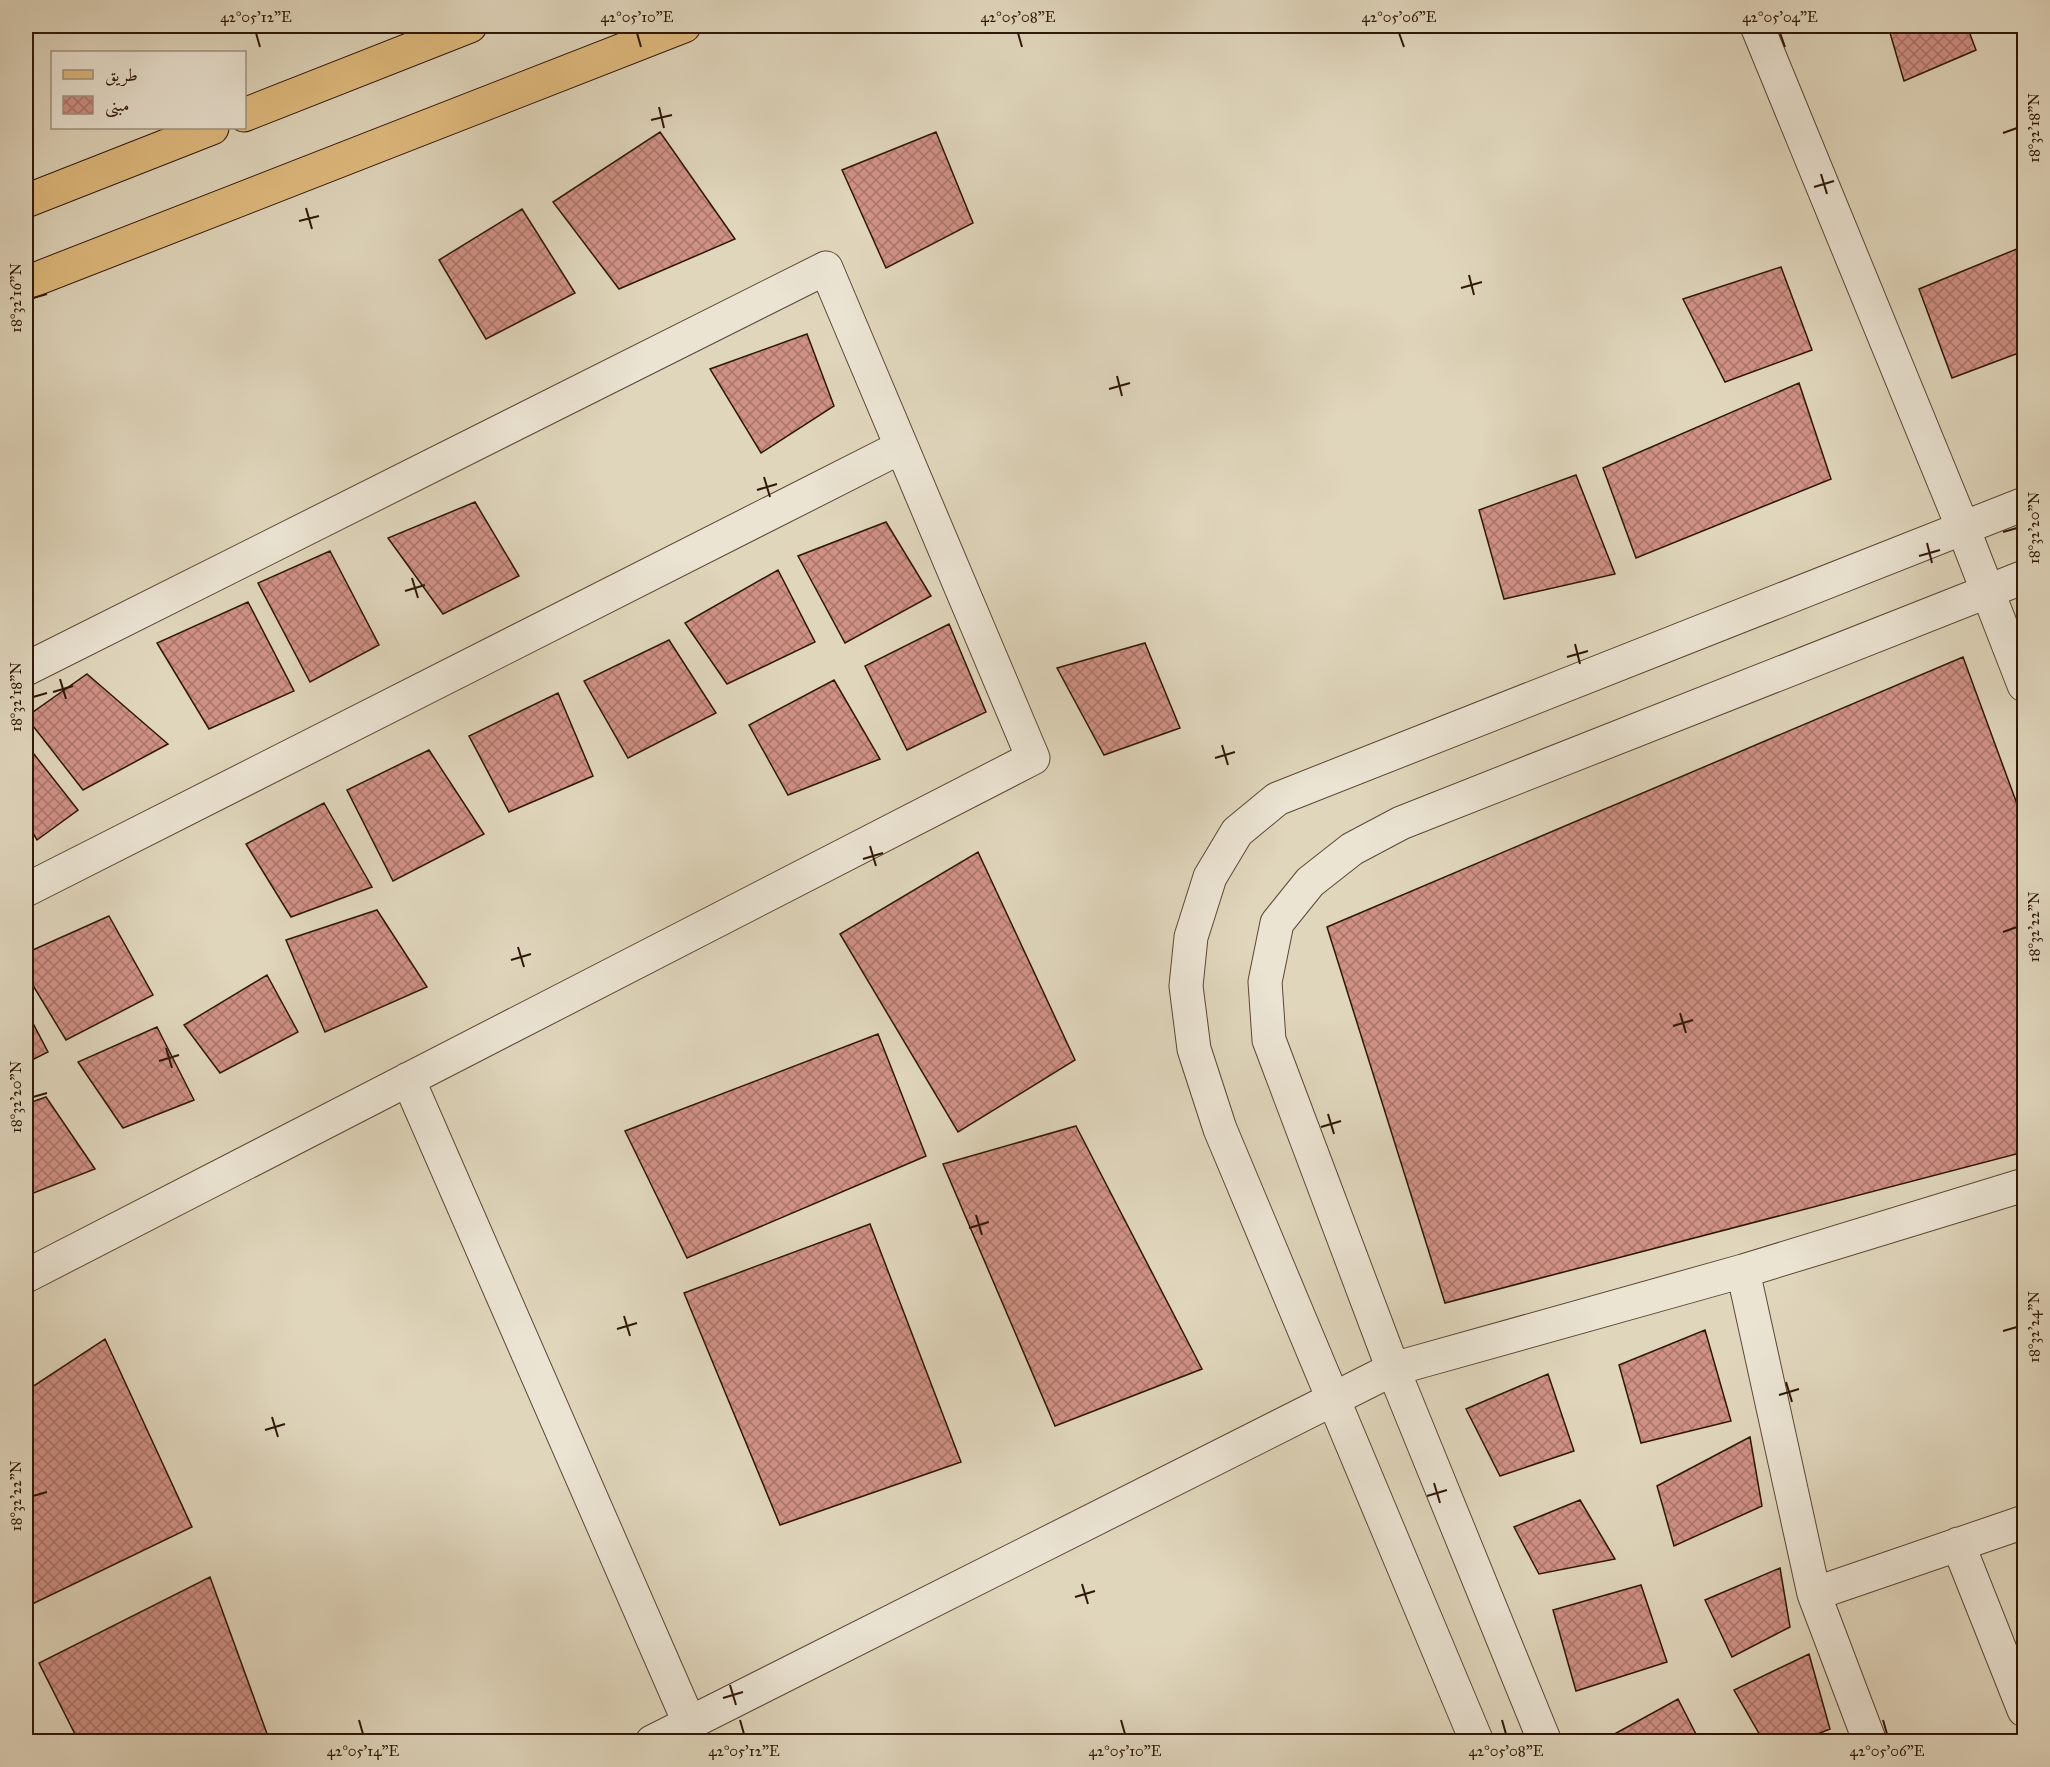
<svg xmlns="http://www.w3.org/2000/svg" width="2050" height="1767" font-family="'IM FELL Great Primer',Amiri,serif">
<defs>
<pattern id="building-cross-hatch" width="8" height="8" patternUnits="userSpaceOnUse" patternTransform="scale(1.5)"><rect width="8" height="8" fill="#d09185"/><path d="M0 0l8 8M0 8l8-8" fill="none" stroke="#a9756b"/></pattern>
</defs>
<rect width="100%" height="100%" fill="#e0d6bc"/>
<filter id="stains"><feTurbulence type="fractalNoise" baseFrequency=".00333" numOctaves="4"/><feColorMatrix values="0 0 0 0 .2 0 0 0 0 .09 0 0 0 0 .02 0 0 0 .5 -.17"/></filter>
<radialGradient id="worn" r=".72"><stop offset=".6" stop-color="#630" stop-opacity="0"/><stop offset="1" stop-color="#630" stop-opacity=".3"/></radialGradient>
<path fill="url(#building-cross-hatch)" stroke="#2f1707" stroke-width="1.5" d="M1888,26H1967L1976,50L1904,81Z
M660,132L735,239L619,289L553,202Z
M936,132L973,223L886,268L842,170Z
M522,209L575,293L486,339L439,260Z
M2024,246V351L1952,378L1919,289Z
M1781,267L1812,350L1725,382L1683,299Z
M807,334L834,406L761,453L710,369Z
M1799,383L1831,479L1636,558L1603,468Z
M1576,475L1615,574L1504,599L1479,510Z
M475,502L519,576L443,614L388,538Z
M886,522L931,596L845,643L798,556Z
M330,551L379,645L310,682L258,583Z
M778,570L815,642L727,684L685,623Z
M248,602L294,691L209,729L157,643Z
M949,624L986,712L907,750L865,666Z
M669,640L716,713L628,758L584,681Z
M1145,643L1180,728L1104,755L1057,668Z
M1963,657L2024,823V1152L1445,1303L1327,927Z
M87,674L168,744L83,790L26,717Z
M834,680L880,759L788,795L749,725Z
M558,693L593,776L509,812L469,736Z
M26,744L78,810L37,840L26,821Z
M429,750L484,834L393,881L347,790Z
M324,803L372,887L291,917L246,844Z
M978,852L1075,1060L958,1132L840,934Z
M377,910L427,987L325,1032L286,940Z
M109,916L153,995L66,1040L26,974V953Z
M267,975L298,1032L220,1073L184,1025Z
M26,1010L48,1052L26,1063Z
M157,1027L194,1100L123,1128L78,1062Z
M878,1034L926,1156L687,1258L625,1131Z
M46,1097L95,1169L26,1196V1104Z
M1076,1126L1202,1369L1055,1426L943,1164Z
M870,1224L961,1462L780,1525L684,1293Z
M1705,1330L1731,1421L1641,1443L1619,1365Z
M105,1339L192,1527L26,1607V1391Z
M1548,1374L1574,1451L1500,1476L1466,1409Z
M1750,1437L1762,1506L1674,1546L1657,1486Z
M1580,1500L1615,1559L1539,1574L1514,1527Z
M1780,1568L1790,1627L1732,1657L1705,1600Z
M210,1577L270,1742H79L39,1663Z
M1641,1585L1667,1662L1576,1691L1553,1610Z
M1809,1654L1830,1729L1798,1742H1764L1734,1690Z
M1678,1699L1700,1742H1600Z"/>
<g fill="none" stroke-linecap="round" stroke-linejoin="round">
<g stroke="#5b4734" stroke-width="35">
<path id="minor" d="M1757,26L1963,528L2024,685
M26,669L826,268L1033,758L26,1276
M26,890L901,447
M408,1079L689,1722
M1743,1271L1814,1594L1870,1742
M1958,1544L2024,1710
M1814,1594L2024,1522
M652,1742L1393,1369L1743,1271L2024,1185
M1477,1742L1220,1129L1194,1049L1186,986L1191,937L1210,877L1237,832L1277,799L2024,504
M1545,1742L1393,1369L1269,1040L1265,982L1277,923L1310,882L1352,849L1401,823L2024,577"/>
</g>
<g stroke="#2f1707" stroke-width="35">
<path id="major" d="M244,115L470,26
M26,201L212,128
M26,283L684,26"/>
</g>
<use href="#minor" stroke="#ebe4d3" stroke-width="33"/>
<use href="#major" stroke="#e0bb7e" stroke-width="33"/>
</g>
<path fill="none" stroke="#2f1707" stroke-width="2" d="M256,33L260,47M637,33L641,47M1018,33L1022,47M1399,33L1404,47M1780,33L1785,47M659,107L664,128M651,120L672,115M2003,133L2017,128M1821,174L1827,194M1814,187L1834,181M306,208L312,229M299,221L319,216M1469,275L1474,295M1461,288L1482,282M33,298L47,294M1117,376L1122,396M1109,389L1130,383M764,477L770,497M757,490L777,484M2003,532L2017,528M1927,543L1932,563M1919,556L1940,550M412,578L418,598M405,591L425,585M1575,644L1580,664M1567,657L1588,651M60,679L66,699M53,692L73,686M33,697L47,693M1222,745L1228,765M1215,758L1235,752M870,846L876,866M863,859L883,853M2003,932L2017,927M518,947L524,967M511,960L531,954M1680,1013L1686,1033M1673,1026L1693,1020M166,1048L172,1068M159,1061L179,1055M33,1097L47,1093M1328,1114L1334,1134M1321,1127L1341,1121M976,1215L982,1235M969,1228L989,1222M624,1316L630,1336M617,1329L637,1323M2003,1331L2017,1327M1786,1382L1792,1402M1779,1395L1799,1389M272,1417L278,1437M265,1430L285,1424M1434,1483L1440,1503M33,1496L47,1492M1427,1496L1447,1490M1082,1584L1088,1604M1075,1597L1095,1591M730,1685L736,1705M723,1698L743,1692M359,1720L363,1734M740,1720L744,1734M1121,1720L1125,1734M1502,1720L1506,1734M1883,1720L1887,1734"/>
<rect width="2050" height="1767" fill="none" stroke="#e0d6bc" stroke-width="66"/>
<rect x="51" y="51" width="195" height="78" fill="#ebe4d3" stroke="#a09281" stroke-width="1.5"/>
<rect x="63" y="70" width="30" height="9" fill="#e0bb7e" stroke="#a09281" stroke-width="1.5"/>
<text x="105" y="81" font-size="18" fill="#2f1707">طريق</text>
<rect x="63" y="96" width="30" height="18" fill="url(#building-cross-hatch)" stroke="#a09281" stroke-width="1.5"/>
<text x="105" y="111" font-size="18" fill="#2f1707">مبنى</text>
<rect x="33" y="33" width="1984" height="1701" fill="none" stroke="#2f1707" stroke-width="2"/>
<g font-size="15" text-anchor="middle" fill="#2f1707">
<text x="256" y="22">42°05'12"E</text>
<text x="637" y="22">42°05'10"E</text>
<text x="1018" y="22">42°05'08"E</text>
<text x="1399" y="22">42°05'06"E</text>
<text x="1780" y="22">42°05'04"E</text>
<text transform="translate(2034 128) rotate(-90)" y="5">18°32'18"N</text>
<text transform="translate(16 298) rotate(-90)" y="5">18°32'16"N</text>
<text transform="translate(2034 528) rotate(-90)" y="5">18°32'20"N</text>
<text transform="translate(16 697) rotate(-90)" y="5">18°32'18"N</text>
<text transform="translate(2034 927) rotate(-90)" y="5">18°32'22"N</text>
<text transform="translate(16 1097) rotate(-90)" y="5">18°32'20"N</text>
<text transform="translate(2034 1327) rotate(-90)" y="5">18°32'24"N</text>
<text transform="translate(16 1496) rotate(-90)" y="5">18°32'22"N</text>
<text x="363" y="1756">42°05'14"E</text>
<text x="744" y="1756">42°05'12"E</text>
<text x="1125" y="1756">42°05'10"E</text>
<text x="1506" y="1756">42°05'08"E</text>
<text x="1887" y="1756">42°05'06"E</text>
</g>
<rect width="100%" height="100%" filter="url(#stains)"/>
<rect width="100%" height="100%" fill="url(#worn)"/>
</svg>
